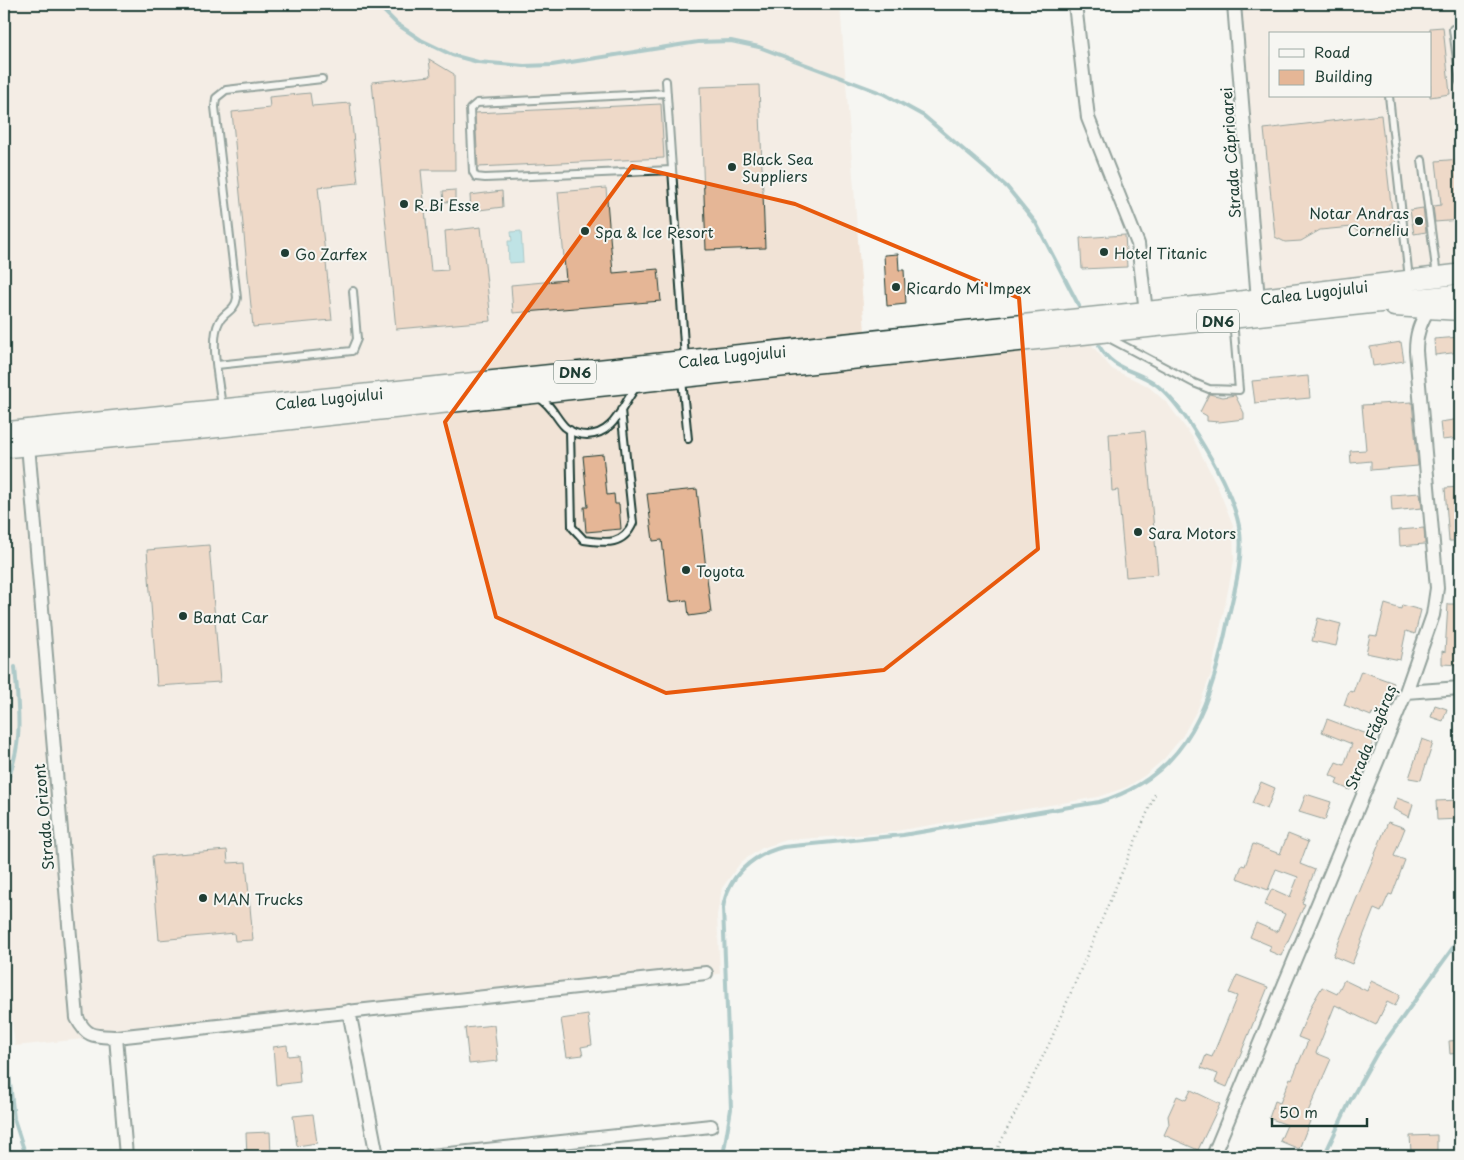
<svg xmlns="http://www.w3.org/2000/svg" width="1464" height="1160" font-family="'Playpen Sans',sans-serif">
<rect width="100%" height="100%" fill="#f6f6f2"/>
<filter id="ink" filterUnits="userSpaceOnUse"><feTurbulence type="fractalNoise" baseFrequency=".02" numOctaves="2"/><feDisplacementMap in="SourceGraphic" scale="10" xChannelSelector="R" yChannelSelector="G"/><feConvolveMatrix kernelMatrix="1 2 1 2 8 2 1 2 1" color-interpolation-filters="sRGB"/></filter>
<g filter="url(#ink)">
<path fill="#f1e3d6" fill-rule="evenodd" d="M4,4H840L867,358L1085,337L1112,369L1148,386L1168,404L1193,438L1217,485L1233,525L1234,561L1211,674L1198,708L1182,737L1164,759L1144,776L1127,787L1098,797L884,833L787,840L762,848L741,862L722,888L717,915L720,974L15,1046L4,961Z
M1232,4H1460V284L1254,309ZM1270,34H1430V96H1270Z"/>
<path fill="#7cccd6" stroke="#579395" d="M521,231L523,262L509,263L508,241H512L511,232Z"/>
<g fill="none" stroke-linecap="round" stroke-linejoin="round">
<path stroke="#579395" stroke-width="4" d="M377,4L397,24L421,40L452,55L478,62L524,66L552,65L698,42L731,41L759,47L884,94L924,116L1007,187L1036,223L1079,306
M4,790C24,741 19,718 15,667
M4,1030L14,1119L26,1156
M723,1156L731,1109L723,908C728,876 752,855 783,847L903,835L1099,802C1191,775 1212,699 1229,615C1235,588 1243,560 1240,532C1236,502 1214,462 1197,435C1186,417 1172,396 1154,383C1133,369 1114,371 1099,346
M1324,1156L1350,1101L1377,1053L1460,938"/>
</g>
<path fill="#e5b696" stroke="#1f3d34" d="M1443,27L1450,94L1430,97V28Z
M429,59L454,74L455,170H421L431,271L448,270L445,231L481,227L491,321L396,329L372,82L431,76Z
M759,85L765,248L706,250L700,87Z
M310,93L312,106L350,103L358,183L318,187L332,320L253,327L232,112L270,108L269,97Z
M661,104L664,158L478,167L475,113Z
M1381,115L1392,213L1397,212V218L1388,227L1373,232L1357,231L1352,227L1320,230L1301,241L1285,242L1275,237L1264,129Z
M1460,159V220L1435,222L1433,206L1441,205L1436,161Z
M606,188L613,273L658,269L661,301L513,313L511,285L566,280L558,192Z
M455,190V201L444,202L443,191Z
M502,191L503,207L471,211L470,195Z
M1423,208L1426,232L1414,234L1410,210Z
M1125,235L1127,267L1082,269L1080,238Z
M898,254L899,270H904L906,304L887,306L884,255Z
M1460,337V352L1435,355L1434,339Z
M1401,342L1404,361L1373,366L1370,347Z
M1308,376L1310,398L1255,403L1252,381Z
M1209,394L1223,397L1235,395L1244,413V419L1219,422L1207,421V416L1200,412Z
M1412,402L1418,466L1371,470V461L1351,463L1350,451L1366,450L1362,405Z
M1460,419V438L1442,440L1440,422Z
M1145,431L1158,574L1126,577L1118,490L1112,491L1109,434Z
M603,454L607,495L614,494L615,504H619L621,529L586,532L584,507H588L583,456Z
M1460,487V541H1449L1445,488Z
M697,489L711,613L689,616L687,600L669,602L662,540L653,541L647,494Z
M1420,493L1422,508L1392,511L1391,495Z
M1424,528L1425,544L1400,546L1399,530Z
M209,545L220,682L157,686L147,550Z
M1385,604L1401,609L1402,605L1421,610L1415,634L1406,631L1400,660L1366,653L1370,635L1377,636Z
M1448,604H1460V665L1442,664V651L1445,652Z
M1318,618L1341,624L1336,646L1312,641Z
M1361,671L1394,683L1380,717L1372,713L1371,716L1344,705L1349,691L1353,692Z
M1435,705L1447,709L1443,721L1431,717Z
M1327,719L1375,737L1366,761L1363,760L1350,790L1336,784L1338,779L1330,775L1336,762L1344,765L1352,744L1322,732Z
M1422,739L1433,743L1421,780L1409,778Z
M1261,782L1275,788L1267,809L1252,803Z
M1306,794L1331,802L1325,820L1299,812Z
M1397,798L1413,804L1409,817L1393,809Z
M1460,800V819L1437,820L1436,801Z
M1388,822L1405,828L1394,856L1405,860L1392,895L1389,894L1381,912L1374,909L1352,964L1333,956Z
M1288,834L1308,842L1300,864L1315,870L1302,903L1305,904L1281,956L1269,951L1271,946L1250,937L1256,923L1277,932L1285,914L1264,905L1272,889L1290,897L1298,877L1276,869L1268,890L1237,878L1242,865L1245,866L1253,844L1280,854Z
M227,850L228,863L246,862L253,940L235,941L234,933L159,940L152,856Z
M1237,975L1268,987L1227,1087L1215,1082L1218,1074L1201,1068L1206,1055L1212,1057L1237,996L1229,993Z
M1344,980L1367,991L1371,981L1400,995L1395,1006L1387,1002L1376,1025L1335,1005L1316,1053L1331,1059L1307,1114L1312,1116L1299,1149L1280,1141L1287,1125L1269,1118L1275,1101L1280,1103L1290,1078L1292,1079L1308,1041L1298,1037L1312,1004L1322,987L1337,994Z
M588,1015L592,1045L581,1047L583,1055L567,1057L561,1019Z
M494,1025L498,1061L469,1064L465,1028Z
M1460,1040V1053L1450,1054L1449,1041Z
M287,1045L288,1056L298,1055L300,1082L276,1085L273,1047Z
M1191,1090L1220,1104L1198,1150L1164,1135L1169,1124L1168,1116L1177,1096L1186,1100Z
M313,1114L317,1143L297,1146L293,1116Z
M270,1132L271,1156H247L246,1133Z
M1437,1135V1152H1411L1410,1136Z"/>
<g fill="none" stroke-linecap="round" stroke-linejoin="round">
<g stroke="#1f3d34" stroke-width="10">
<path id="lane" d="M1453,29L1460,82
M666,81L685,359
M667,93L477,103L470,109L473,172L476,177L485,178L672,170
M1389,96L1409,279
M1422,160L1437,276
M1107,337L1194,383L1209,389L1239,390L1233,320
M217,365L352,351L357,339L353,291
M682,380L688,439
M539,398C552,405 555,417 565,427C571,432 579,435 587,435C616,434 621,405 637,386
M222,408C220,386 209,341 219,322C224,312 235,311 237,298L215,107L216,98L226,90L322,79
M570,430L572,527L584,540C606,543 623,546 633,523L621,410"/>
</g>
<g stroke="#1f3d34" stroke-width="16">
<path id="street" d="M1075,4L1088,118L1138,244L1146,312
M1234,4L1258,300
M28,445L77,1018C87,1038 95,1036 116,1037L126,1156
M1406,692L1460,688
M349,1011L377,1156
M116,1037L706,973
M431,1156L711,1126
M1213,1156L1406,692L1433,615L1437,588L1416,351C1416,334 1420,323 1429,308"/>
</g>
<g stroke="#1f3d34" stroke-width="21">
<path id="secondary" d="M1394,307L1460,311"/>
</g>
<g stroke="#1f3d34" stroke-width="22">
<path id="primary" d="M4,432L1208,305L1460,274
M4,448L213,428L1460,294"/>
</g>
<path stroke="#1f3d34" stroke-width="2.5" stroke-dasharray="1 4" stroke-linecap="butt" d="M994,1156L1050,1042L1156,792"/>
<use href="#lane" stroke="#f6f6f2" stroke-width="6"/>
<use href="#street" stroke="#f6f6f2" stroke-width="12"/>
<use href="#secondary" stroke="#f6f6f2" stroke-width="18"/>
<use href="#primary" stroke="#f6f6f2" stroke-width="19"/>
</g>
</g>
<path d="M0 0H1464V1160H0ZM632,166L795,204L1019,298L1038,549L884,670L666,693L496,617L445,422Z" fill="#f6f6f2" fill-opacity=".55" fill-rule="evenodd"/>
<path fill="none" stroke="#e8590c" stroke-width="4" stroke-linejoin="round" d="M632,166L795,204L1019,298L1038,549L884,670L666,693L496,617L445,422Z"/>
<g fill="#1f3d34" stroke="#f6f6f2" stroke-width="2">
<circle cx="732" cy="167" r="5"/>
<circle cx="404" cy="204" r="5"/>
<circle cx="1419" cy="221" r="5"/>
<circle cx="585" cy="231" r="5"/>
<circle cx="1104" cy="252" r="5"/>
<circle cx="285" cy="253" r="5"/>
<circle cx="896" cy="287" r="5"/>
<circle cx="1138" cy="532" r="5"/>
<circle cx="686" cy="570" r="5"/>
<circle cx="183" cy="616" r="5"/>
<circle cx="203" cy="898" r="5"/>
</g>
<g text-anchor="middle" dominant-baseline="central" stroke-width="4" stroke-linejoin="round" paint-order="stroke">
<g fill="#f6f6f2" stroke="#60746d" stroke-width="1">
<rect x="1197" y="309.5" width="42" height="23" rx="4"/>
<rect x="554" y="360.5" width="42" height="23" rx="4"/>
</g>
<g font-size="14" font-weight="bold" fill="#1f3d34">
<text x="1218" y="321">DN6</text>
<text x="575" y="372">DN6</text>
</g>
<g font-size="15" fill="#1f3d34" stroke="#f6f6f2">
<text transform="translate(1230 153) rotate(-94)">Strada Căprioarei</text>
<text transform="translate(1314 292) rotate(-7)">Calea Lugojului</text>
<text transform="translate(732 356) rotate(-6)">Calea Lugojului</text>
<text transform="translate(329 398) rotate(-6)">Calea Lugojului</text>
<text transform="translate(1370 737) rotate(-68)">Strada Făgăraș</text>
<text transform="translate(43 817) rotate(-95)">Strada Orizont</text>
</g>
<g font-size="15" fill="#1f3d34" stroke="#f6f6f2" text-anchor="start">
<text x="742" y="158">Black Sea<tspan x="742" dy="17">Suppliers</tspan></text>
<text x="414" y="204">R.Bi Esse</text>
<text x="1409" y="212" text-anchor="end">Notar Andras<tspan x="1409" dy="17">Corneliu</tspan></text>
<text x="595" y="231">Spa &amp; Ice Resort</text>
<text x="1114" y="252">Hotel Titanic</text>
<text x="295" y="253">Go Zarfex</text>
<text x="906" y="287">Ricardo Mi Impex</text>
<text x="1148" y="532">Sara Motors</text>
<text x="696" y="570">Toyota</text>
<text x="193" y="616">Banat Car</text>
<text x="213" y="898">MAN Trucks</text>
</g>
</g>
<rect width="1464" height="1160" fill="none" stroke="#f6f6f2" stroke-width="20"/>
<rect x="10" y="10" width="1444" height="1140" fill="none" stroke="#1f3d34" stroke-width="2" filter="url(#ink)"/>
<rect x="1269" y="32" width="162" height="65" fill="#f6f6f2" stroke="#a0aca6"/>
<rect x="1279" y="49" width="25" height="8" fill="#f6f6f2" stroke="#a0aca6"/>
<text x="1314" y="58" font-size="15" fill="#1f3d34">Road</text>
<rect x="1279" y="70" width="25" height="15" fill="#e5b696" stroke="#a0aca6"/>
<text x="1314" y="82" font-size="15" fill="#1f3d34">Building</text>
<path d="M1272 1118v8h95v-8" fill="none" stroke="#1f3d34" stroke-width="2.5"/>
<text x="1279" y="1118" font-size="15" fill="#1f3d34" stroke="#f6f6f2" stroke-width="4" paint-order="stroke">50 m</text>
</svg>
